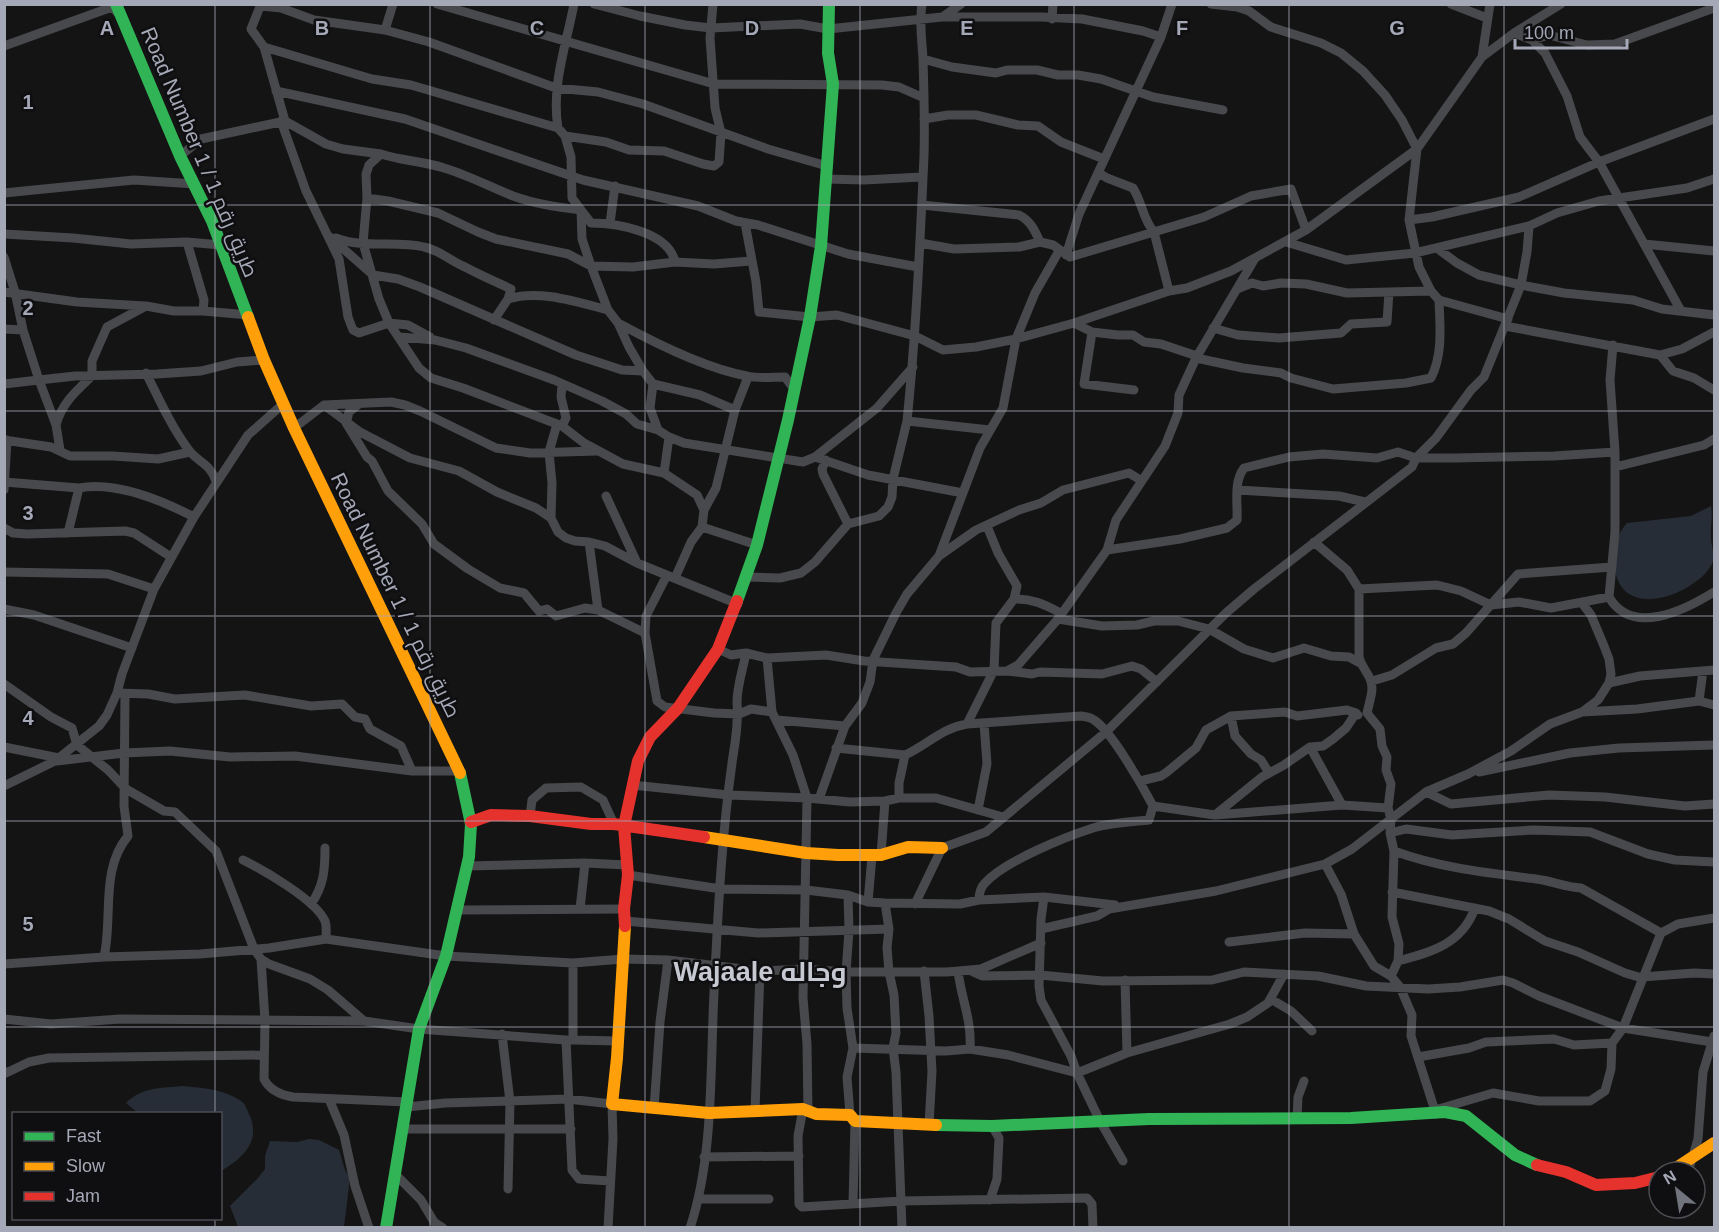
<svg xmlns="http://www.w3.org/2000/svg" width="1719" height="1232" font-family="Helvetica,Cairo,sans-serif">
<rect width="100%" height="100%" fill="#141414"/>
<path fill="#272d36" d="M1711,506C1713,518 1710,528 1711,538C1711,545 1715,555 1713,561C1709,572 1700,579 1691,585C1667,601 1626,610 1616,575C1615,569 1615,563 1615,557C1615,545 1619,531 1627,523L1691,516Z
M183,1086C203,1088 224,1089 241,1101C246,1104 247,1111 250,1116C261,1143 241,1159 221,1171L220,1114L138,1113L126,1103C141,1087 163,1088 183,1086Z
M309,1139L319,1140L339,1150L345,1170L350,1178L344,1227H238L230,1206L258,1178L265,1169V1156L270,1141L297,1142Z"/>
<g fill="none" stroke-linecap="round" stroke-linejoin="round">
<path stroke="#48494d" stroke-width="9" d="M261,4L251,29L264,47L372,79L411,85L558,128L565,136L606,142L629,150L664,151L703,164L714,166L719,162L721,133L715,108L710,38L713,4
M437,4L714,84L882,85L899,87L924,98
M594,4L640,16L685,25L711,28L800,24L828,29L942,17H1041L1082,19L1143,31L1161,37
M922,4C919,23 922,40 923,59C924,91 925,124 924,156C920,244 916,333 907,421L990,430
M1211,4L1237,7L1249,11L1271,27L1321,43L1341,53L1363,71L1385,95L1402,120L1417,149L1409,220L1419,267L1431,291L1439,300L1508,319
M1451,4L1487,18
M261,6L281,8L314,20L385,30L429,42L556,88L598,92L643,104L768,149L827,166
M944,16L961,4
M1052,19L1053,4
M385,30L393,4
M1514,33L1532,40L1549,35L1587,45L1615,44L1714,8
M1532,40L1545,53L1567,96L1580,137L1599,162L1681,311
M4,46L112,7L118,13
M264,47L285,121
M1482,57L1514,33L1561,4
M923,59L952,67L996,73L1007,70H1037L1058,75H1078L1101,79L1153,97L1223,110
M276,91L405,119L583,180L698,206L736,221L758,225L848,254L918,267
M924,119L948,115H976L1018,125L1038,126L1061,142L1104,159
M281,121L306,191L339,259L348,317L353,330L359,333L389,323L419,368L431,378L463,388L562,426L584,443L623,464L664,473L697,495L704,510
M558,128C551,86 566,46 574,4
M565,136L571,157L572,198L581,210L582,239L591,266L608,310L618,323L629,347L643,371
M180,156L201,139L285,121L326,144L343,149L381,154
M1099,173L1107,178L1133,188C1142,202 1143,220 1154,232L1169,291
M826,179L864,180L922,177
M4,193L134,180L195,184
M367,198L388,201L438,213L478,232L496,239L568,254L591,266L633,267L675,262L714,264L751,261
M922,205L1019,215C1031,221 1035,231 1040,242
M1409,220L1432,217L1519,197L1599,162L1714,119
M610,223L615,186
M745,223L756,282L759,312L810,317L837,315L915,336L943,350L976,347L1016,339L1074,323L1169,291L1187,288L1231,271L1306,230L1417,149L1482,57L1490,4
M4,234L73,238L131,244L187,242L221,245
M330,237L373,275L398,279L420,287L576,355L622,370L643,371L653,384L700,395L735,410
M336,238C364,249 395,240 424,247C439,250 451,261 465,267C480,275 496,282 511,289L508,299L494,320
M187,242L204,300L203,311
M1286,242L1346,260L1415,253L1529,226L1557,213L1599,201L1687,188L1714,179
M920,243L954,249L1019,247L1040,242L1053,245L1070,257L1204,217L1251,196L1291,189L1306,230
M1644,244L1714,251
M1438,249L1457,263L1479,275L1521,285L1564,293L1633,300L1662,309L1714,315
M1066,255L1079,214L1161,37L1172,4
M4,257L15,292L23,330L39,380L75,376L157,374L201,371L237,362L264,360
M1237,289L1252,283L1263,286L1281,283L1306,284L1347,293L1431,291
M4,292L77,302L145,306
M508,299C539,289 577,302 608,310
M618,323C653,342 708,369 747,376C759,379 773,377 785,377L794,389
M1074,323L1092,332L1118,335H1133L1144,342L1161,344L1197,356
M1505,326L1660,355L1682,349L1714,332
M1213,328L1238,335L1279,338L1341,333L1351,324L1387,322L1389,292
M4,329L23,330
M1092,332L1084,384L1134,390
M400,337L435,340L466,348L554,380L602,401L626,414L637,424L658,430L669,437L684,443L803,462L815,457L877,408L913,367
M430,337L408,325L389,323L379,299L363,243L367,198L366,174L369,165L381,154C402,161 423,161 444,168C468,175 490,187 513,196C535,204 557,207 581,210L591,223C617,223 669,232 675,262
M1660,355L1673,371L1694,378L1714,390
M1196,358L1243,368L1281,373L1291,378L1333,389L1406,383L1431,378C1443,354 1440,327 1439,300
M146,373C159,399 171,426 188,449C197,462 210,463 216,481
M4,384L39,380L56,425L60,450
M653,384L650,408L658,430
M359,404L349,412L346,423L367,457L372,461L388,491L422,524L434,544L468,569L500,588L524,593L539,611L547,609L556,616L585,608L598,610L645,633
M324,405L360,432L410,458L459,471L497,492L536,508L551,518L558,532L566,538L575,541L589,542L605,546L637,563L738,604
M56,425C62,403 76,391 92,376V361L107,327L146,306L174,311H203L249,315
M562,426L566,418L561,397L562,385
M294,428L324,405L391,402L405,405L420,411L496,448L530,453L597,451
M4,440L51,447L70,456H113L158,459L190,452
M815,457L868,475L963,493
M826,460L822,469L823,474L848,524
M1615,467L1704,445L1714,439
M664,473L669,437
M4,482L79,488C116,481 161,500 194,517
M4,490L7,440
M1237,490L1339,496L1365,502
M606,496L637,563
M551,518L552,483L549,452L557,424
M987,526L998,553L1017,586L1014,599C1032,598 1045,605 1061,613
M702,527L757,545
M4,528L13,533L27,534L125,531L134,533L171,557
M68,533L79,488
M589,542L598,610
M1314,542L1347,570L1359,589V657C1361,666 1367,671 1370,679C1375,689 1369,702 1367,713L1380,729L1382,746L1387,757L1386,770L1391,784L1388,808L1391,819L1390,833L1394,851L1392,917L1399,944L1398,961L1391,976L1400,987L1412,1015L1411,1036L1436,1114
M1107,550L1180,539L1227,528L1237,520C1238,503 1233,483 1244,468L1289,457L1323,454L1377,458L1398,452L1416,458H1455L1554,456L1615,452
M939,556L980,448L1003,408L1016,339L1035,293L1059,251
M4,572L108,574L154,589
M667,575L646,616L645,633L657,701L665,707L714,713L739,714L751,709L772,712L793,755L807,798L803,998L807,1044L808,1112
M747,577L780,578L801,573L815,562L848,524L879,516L888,507L892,497L893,479L907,421
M675,578L691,542L702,527L704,510L716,488L735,410L748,377
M1359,589L1437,585L1461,591L1491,605L1519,602L1551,608L1609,597C1632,637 1685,610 1714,592
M1609,597L1615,532V452L1610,380L1613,345
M4,609L34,615L132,648
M1058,619L1102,626L1137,625L1154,621H1178L1209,629L1244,649L1273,658L1304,648L1331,656L1349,657L1360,663
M718,649L731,655L746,653L767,658L826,655L864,661L956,667L970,672L1007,671L1032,674L1040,672L1102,674L1132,666L1141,669L1157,682
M767,658L772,712
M1007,671L1018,665L1058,619L1107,550L1116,520L1165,446L1178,413L1179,395L1196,358L1254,260
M1372,681L1392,675L1436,648L1453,644L1466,633L1518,574L1612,567
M1609,683L1640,676L1714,670
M4,684L51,717L72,728L77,745L108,770L126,789L164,811L175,812L216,851L254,949L261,959L269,964L310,979L328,990L364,1021L419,1029L566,1040
M117,693L148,694L175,699L245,695L311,706L342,704L355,717L365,719L370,729L401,746L412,771
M1699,701L1703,671
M1582,712L1637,709L1699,701L1714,705
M1231,716L1235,736L1251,754L1261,760L1269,773
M777,720L845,726
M967,724L1081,716C1086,717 1090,717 1094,720C1111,730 1143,787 1153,806
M4,747L59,758
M1310,747L1342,805
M836,748L905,755
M57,761L124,753L170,751L230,757L295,756L412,771H459
M1479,772L1570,753L1619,748L1714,745
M1140,781L1161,776L1167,772L1196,748L1206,730L1231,716L1285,712L1297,716L1347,710L1356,713L1354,716
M632,785L729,795L807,798L850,802L885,801L899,798H936L1003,817
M4,786L55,761L99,726L107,715L117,693L122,674L154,589L194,517L248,435L283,404
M1426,792L1451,804L1549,795L1605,797L1685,806L1714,804
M899,798V783L905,755C927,745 942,728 967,724L994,670L996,623L1014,599
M819,799L845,726L862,703L870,682L873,660L896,613L907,594L939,556L976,530L1019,510L1041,503L1063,490L1129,473L1142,481
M978,810L987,764L984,723
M1215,815L1262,777L1284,765L1310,747L1323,746L1333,739L1346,728L1354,716L1358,715
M530,816L532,800L546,788L581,787L603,800L614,824
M1390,833L1406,829L1452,835L1534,830L1590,832L1648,854L1675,860L1714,862
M1394,851C1440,868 1488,873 1536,879C1552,881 1565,887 1581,888L1661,933
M881,855L885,801
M243,860C263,870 316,900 325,921C327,926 326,934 326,939
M1325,864L1341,894L1354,934L1374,966L1391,976
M467,866L585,863L627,865
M628,875L721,889L806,890L848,895L868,902L885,903L960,904L979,900L1044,897L1115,905
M1392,892L1489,911L1509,919L1545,941L1578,952L1625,973L1642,978
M848,895L849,931L846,972L847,1008L853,1048L847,1077L850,1115
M1044,897L1041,919L1039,986L1041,1000L1071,1056L1077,1073L1100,1121L1123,1161
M979,900C979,893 980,888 985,883C1005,861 1065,837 1093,828C1111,823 1130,822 1149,820L1153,806L1215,815L1342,805L1388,808
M868,902L872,856
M885,903L889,929L887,948L889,972L894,995L896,1033L893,1048L896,1072L902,1228
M311,904C324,886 325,869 325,848
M915,904L942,848L986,832L1106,732L1226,613L1254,589L1412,467L1416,458L1436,438L1471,390L1484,377L1521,285L1527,252L1529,226
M580,909L585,863
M456,910L624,909
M625,921L758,933L889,929
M1041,929L1097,916L1109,909L1216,891L1325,864L1352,849L1426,792L1468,774L1511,751L1550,724L1582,712L1598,700L1609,683L1611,674L1609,659L1604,646L1591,615L1582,603
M1229,942L1305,933L1354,934
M104,957C113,918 100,869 128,836L124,806L125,694
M261,959L265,1020L264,1079C270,1091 281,1095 293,1097L407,1102
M1398,961C1432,952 1462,944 1475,908
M573,963V1040H566L572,1170L579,1179L610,1181
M4,964L104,957L200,954L269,948L326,939L446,956L573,963L623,959L668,960L760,971L804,969L846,972H947L981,969L1041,943
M924,971L929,1016L932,1071L929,1125
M958,971C961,998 972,1020 970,1049
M973,972L982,976L1040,975L1103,981L1212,980L1244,972L1318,976L1366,986L1428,989L1460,987L1503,980L1513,983L1539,996L1623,1028L1712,1042
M1642,977L1694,973L1714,974
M1125,980L1127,1053
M1271,999L1291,1011L1312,1031
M4,1019L51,1024L120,1019L364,1021
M502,1034L510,1102L508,1189
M573,1040L618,1041
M853,1048L946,1051L970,1049L1008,1055L1077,1073L1127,1053L1230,1024L1247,1017L1268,1003L1284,974
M1418,1057L1469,1048L1486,1042L1554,1039L1574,1045L1612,1043
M4,1071L6,1073L29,1062L49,1058L264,1055
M329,1099L344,1135L355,1186L369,1228
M407,1107L445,1103L568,1099L612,1104L613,1139L608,1228
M654,1109L660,1022L668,960
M803,1109L798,1136L799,1204L802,1207L901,1201L1087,1198L1092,1204L1093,1228
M1435,1110L1493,1093L1539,1101H1590L1605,1091L1611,1069L1612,1043L1623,1028L1661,933L1678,924L1714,918
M755,1111L760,971
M1297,1119L1298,1097L1304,1081
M403,1129H571
M704,1157L799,1156
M1688,1172L1698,1139L1703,1072L1714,1036
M395,1174L421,1200L434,1222L443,1228
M700,1199H769
M990,1200L997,1179L999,1138L992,1126
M853,1204L855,1121
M690,1228C714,1156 710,1068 714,993C718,910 722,825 735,743C737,729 738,716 737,702C737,686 743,669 746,653"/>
<path stroke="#30b455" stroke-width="12" d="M116,4L180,156L212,221L248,317
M737,601L757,545L788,420L810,317L821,246L833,84L828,53L829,4
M936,1125L992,1126L1149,1119L1351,1118L1445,1112L1466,1116L1515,1155L1537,1165
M386,1228L419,1029L446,956L469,857L471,824L460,773"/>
<path stroke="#ff9f0a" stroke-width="12" d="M248,317L264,360L294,428L460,773
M704,837L806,853L838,855H881L908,847L942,848
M625,926L617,1058L612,1104L709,1113L803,1109L816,1114L850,1115L855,1121L936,1125
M1670,1172L1714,1143"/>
<path stroke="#e5322d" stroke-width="12" d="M471,822L491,815L530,816L591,824H614L704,837
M625,926L624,909L628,875L624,826L638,761L650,737L678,708L718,649L737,601
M1537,1165L1566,1172L1596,1185L1635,1183L1659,1177"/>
</g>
<path fill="none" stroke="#a5a8b6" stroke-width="1.5" stroke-opacity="0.55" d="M215,4V1114M430,4V1228M645,4V1228M860,4V1228M1074,4V1228M1289,4V1228M1504,4V1228M4,205H1714M4,411H1714M4,616H1714M4,821H1714M4,1027H1714M215,1218V1228"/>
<g text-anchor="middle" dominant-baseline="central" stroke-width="5" stroke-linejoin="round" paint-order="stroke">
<g font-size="21" fill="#a5a8b6" stroke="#0f0e10">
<text transform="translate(200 152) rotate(67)">Road Number 1 / طريق رقم 1</text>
<text transform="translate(396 595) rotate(64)">Road Number 1 / طريق رقم 1</text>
</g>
<g font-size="27" font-weight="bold" fill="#c6c8d2" stroke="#0f0e10">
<text x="760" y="972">Wajaale وجاله</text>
</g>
</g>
<g font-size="20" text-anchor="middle" font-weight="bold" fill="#a5a8b6" stroke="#0f0e10" stroke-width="5" stroke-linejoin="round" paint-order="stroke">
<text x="107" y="35">A</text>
<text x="322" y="35">B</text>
<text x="537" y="35">C</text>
<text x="752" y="35">D</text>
<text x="967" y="35">E</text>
<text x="1182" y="35">F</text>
<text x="1397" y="35">G</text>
<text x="28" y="109">1</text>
<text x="28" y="315">2</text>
<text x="28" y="520">3</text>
<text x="28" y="725">4</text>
<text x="28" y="931">5</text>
</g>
<rect width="1719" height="1232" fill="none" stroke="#a5a8b6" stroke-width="12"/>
<rect x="12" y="1112" width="210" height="108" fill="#0f0e10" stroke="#4b4c52" stroke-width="1.5"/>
<rect x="24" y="1132" width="30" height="9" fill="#30b455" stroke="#4b4c52" stroke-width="1.5"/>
<text x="66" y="1142" font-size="18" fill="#a5a8b6">Fast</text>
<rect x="24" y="1162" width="30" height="9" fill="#ff9f0a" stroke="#4b4c52" stroke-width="1.5"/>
<text x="66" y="1172" font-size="18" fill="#a5a8b6">Slow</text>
<rect x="24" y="1192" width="30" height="9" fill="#e5322d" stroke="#4b4c52" stroke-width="1.5"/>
<text x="66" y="1202" font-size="18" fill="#a5a8b6">Jam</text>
<g transform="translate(1677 1190) rotate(330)"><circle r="28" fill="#0f0e10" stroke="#4b4c52" stroke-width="1.5"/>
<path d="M0-4.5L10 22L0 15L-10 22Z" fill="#72747d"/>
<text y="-9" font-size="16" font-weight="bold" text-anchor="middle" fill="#a5a8b6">N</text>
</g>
<path d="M1515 39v9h112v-9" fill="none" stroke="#a5a8b6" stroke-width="3"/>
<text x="1524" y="39" font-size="18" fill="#a5a8b6" stroke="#0f0e10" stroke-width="4.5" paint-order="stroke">100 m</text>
</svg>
